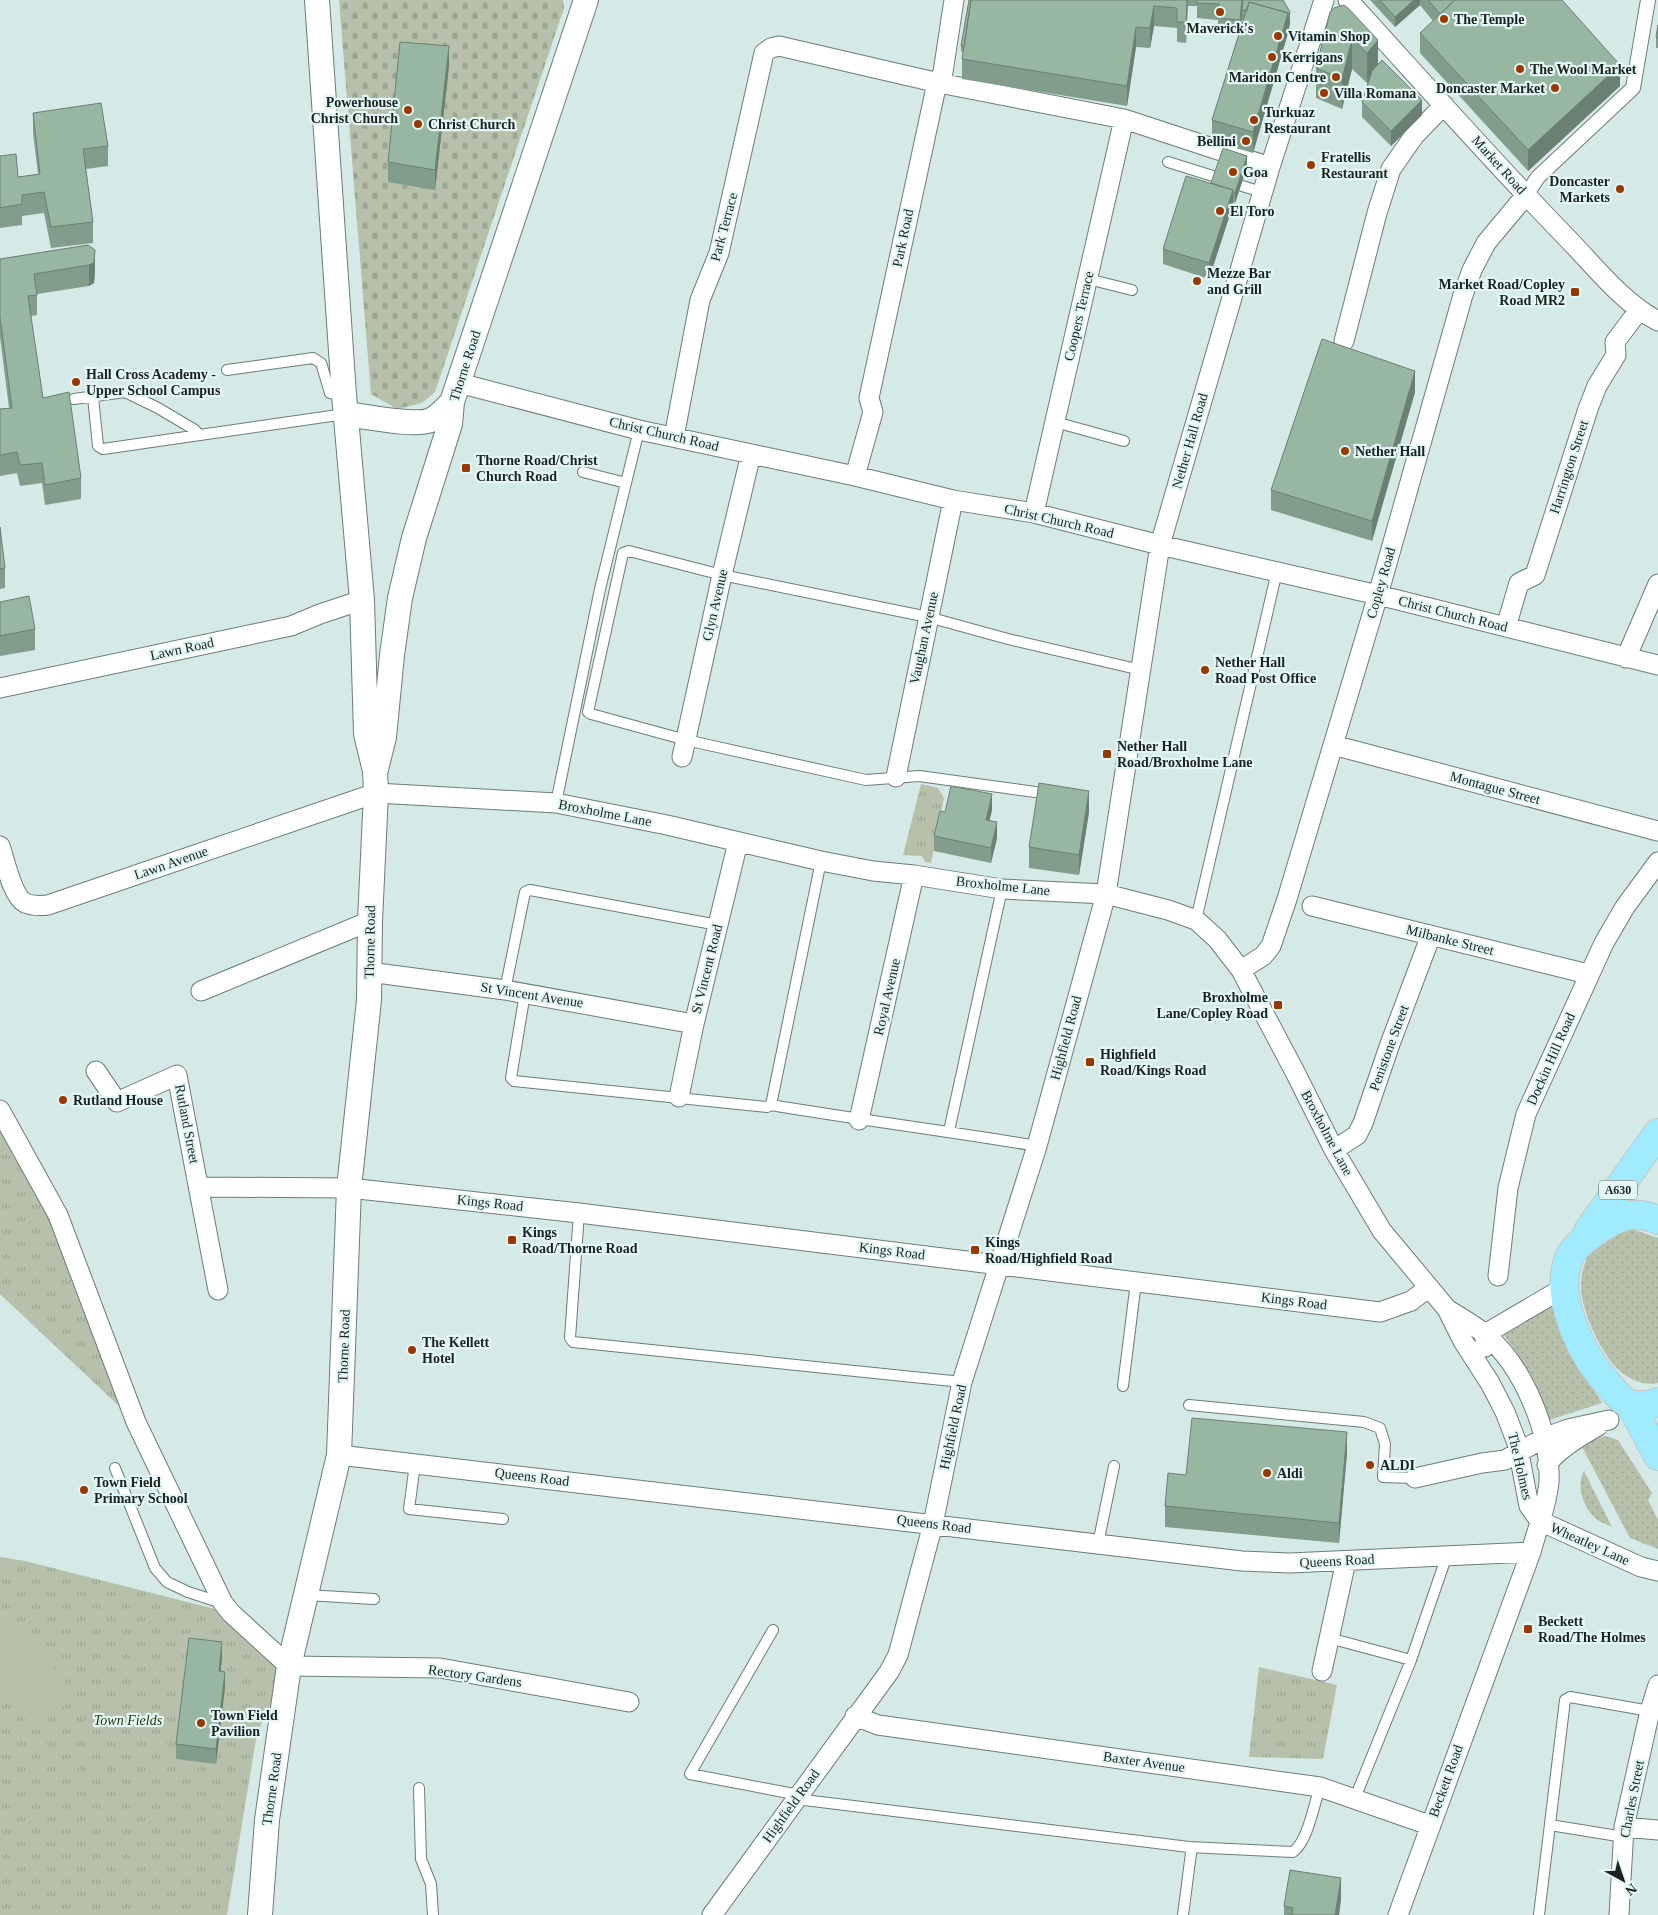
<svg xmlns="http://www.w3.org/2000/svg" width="1658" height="1915" font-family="Georgia,serif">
<defs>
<pattern id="grass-dots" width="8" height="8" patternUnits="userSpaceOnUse" patternTransform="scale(1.25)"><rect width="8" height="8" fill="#b6c0aa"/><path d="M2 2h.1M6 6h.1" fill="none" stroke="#9ca592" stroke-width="1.8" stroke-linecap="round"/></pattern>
<pattern id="cemetery-stones" width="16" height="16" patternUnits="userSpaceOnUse" patternTransform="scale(1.25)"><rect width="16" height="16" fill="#b6c0aa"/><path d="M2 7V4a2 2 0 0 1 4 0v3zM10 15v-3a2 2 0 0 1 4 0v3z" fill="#9ca592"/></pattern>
<pattern id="park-tufts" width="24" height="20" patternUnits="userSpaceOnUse" patternTransform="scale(1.25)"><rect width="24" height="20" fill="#b6c0aa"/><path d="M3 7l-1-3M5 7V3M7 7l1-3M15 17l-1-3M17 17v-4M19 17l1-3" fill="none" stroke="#9ca592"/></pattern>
</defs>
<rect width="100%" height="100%" fill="#d5e9e6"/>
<path fill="url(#grass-dots)" d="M1632,1229L1658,1238V1383C1644,1386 1630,1380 1620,1371C1602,1356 1580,1309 1581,1285C1581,1276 1584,1264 1588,1256C1596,1240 1617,1233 1632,1229Z
M1554,1301L1578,1366L1602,1403L1549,1420C1537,1389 1524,1362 1504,1335L1519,1323Z
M1605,1436L1618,1440L1652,1493L1648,1500L1658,1520V1549L1630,1538L1581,1445Z
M1584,1471L1612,1527C1607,1524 1599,1522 1595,1518C1583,1506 1576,1486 1584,1471Z"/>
<path fill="url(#cemetery-stones)" d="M339,0H563L564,8L435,392L422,403L397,409L371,394Z"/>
<path fill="url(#park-tufts)" d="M921,784L938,788L944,798L931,863L925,862L922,856L903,855Z
M0,1110L58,1215L136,1422L0,1294Z
M0,1557L25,1561L231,1613L289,1666L257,1733L227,1915H0Z
M1259,1667L1337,1685L1323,1759L1249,1757Z"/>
<path fill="#b6c0aa" d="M15,1620L76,1696L34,1731L0,1688V1632Z"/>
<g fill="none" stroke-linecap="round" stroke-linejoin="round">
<g stroke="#6b7d7a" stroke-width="12">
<path id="service" d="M1168,162L1216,177
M1242,186L1262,192
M1088,279L1132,290
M227,370L313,358L321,363L330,393L344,395
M93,397L98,446L103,449L345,414
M74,399L125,392L158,408L195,430L199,435
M1055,422L1124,441
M583,472L626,483
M1035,792L919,776L866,780L686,740L591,714L588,712L623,553L629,551L722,575L928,617L1008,639L1141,670
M556,803L600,589L639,430
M1196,920L1277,571
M505,990L525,892L530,890L718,925
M525,993L511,1078L514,1081L767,1107L771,1105L821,861
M771,1105C860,1120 948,1131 1037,1146
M949,1131L1002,889
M579,1213L570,1338L573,1342L962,1382
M1123,1386L1136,1282
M1189,1405L1364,1422L1380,1428L1385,1444L1383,1477L1415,1478
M415,1464L409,1509L503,1519
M115,1468L155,1568L167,1582L188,1592L222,1603
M1098,1544L1114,1466
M306,1595L374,1599
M773,1630L690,1774L799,1795
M1329,1638L1411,1660
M419,1788L421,1859L431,1884L433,1915
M1355,1798L1411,1660L1447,1555
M796,1799L1189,1847L1191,1853L1183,1915
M1550,1825L1624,1837
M1189,1847L1293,1852C1308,1841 1314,1804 1320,1787
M1539,1915L1565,1700L1570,1697L1650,1711"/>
</g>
<g stroke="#6b7d7a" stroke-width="16">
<path id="pedestrian" d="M1526,195L1538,177L1633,88L1648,0"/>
</g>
<g stroke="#6b7d7a" stroke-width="21">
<path id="minor" d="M1348,0C1421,80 1493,162 1569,240C1595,267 1624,304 1658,321
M1344,341L1377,213L1391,169L1414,136L1444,105
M459,383L639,430L855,476L953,500L1034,513L1160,545L1378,595L1658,665
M674,437L700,300L719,253L764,53L771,48L779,46L939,83L1124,119L1270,167
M855,476L873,412L869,398L935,92L943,72L954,0
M1034,513L1124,119
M1506,627L1519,583L1535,575L1588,409L1597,386L1616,355L1615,342L1639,310
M1626,658L1658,584
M0,688L291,626L320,614L362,600
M1333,745L1658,831
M682,757L722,575L751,454
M896,777L953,500
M0,846C5,860 12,896 25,903C33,906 40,906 48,905L376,793L556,803L667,825L821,861L873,871L914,875L1002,889L1106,894L1168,910L1196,920L1217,939L1241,970L1296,1074L1334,1150L1382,1231L1447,1309
M1312,906L1588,974
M1241,970L1263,956L1271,946L1287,899L1378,595L1463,295L1472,270L1486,243L1526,195
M369,972L505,990L694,1024
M201,991L370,921
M96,1071L117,1102L177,1075L218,1290
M679,1097L694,1024L738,842
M0,1110L58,1215L136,1422L223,1603L231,1613L289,1666L440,1668L629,1702
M859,1120L914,875
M1334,1150L1357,1135L1363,1123L1390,1044L1431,935
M199,1187L349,1188L579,1213L1380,1312L1411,1301L1428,1288
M1498,1276L1508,1188L1526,1114L1604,943L1625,907L1658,862
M1485,1347V1334L1565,1287
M339,1455L1242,1561L1290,1563L1531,1552
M1547,1465C1556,1450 1582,1435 1598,1426
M1415,1478L1482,1463L1505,1460L1544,1438L1568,1429L1609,1420
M1322,1671L1346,1561
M855,1716L878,1725L1320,1787L1429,1825
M1624,1827L1658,1830
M712,1915L889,1672L898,1655L933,1524L962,1382L1037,1146L1106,894L1160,545L1270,167L1324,0
M1398,1915L1531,1552C1537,1529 1547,1506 1549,1482C1551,1432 1523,1366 1485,1334C1474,1325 1460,1317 1447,1309L1463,1341L1490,1383L1505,1412L1517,1443L1529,1506L1540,1521L1641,1567L1658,1571
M1619,1915L1624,1827L1650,1711L1658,1685"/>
</g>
<g stroke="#6b7d7a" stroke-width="26">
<path id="tertiary" d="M345,414C364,416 416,427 431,420C440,416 445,409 452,402
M376,769L384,737L392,655L400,598L414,538L450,424L452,402L586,0
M260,1915L267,1820L289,1666L339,1455L349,1188L369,1000L370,921L376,793L375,771L366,734L362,600L344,395L317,0"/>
</g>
<g stroke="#c4c6c5" stroke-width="30">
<path id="trunk" d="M1658,1220C1636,1211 1624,1214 1604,1226C1593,1233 1576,1244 1570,1256C1552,1296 1582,1356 1609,1385C1614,1391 1621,1400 1628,1403C1636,1407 1650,1405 1658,1402
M1588,1231L1658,1133
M1630,1404L1658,1456"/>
</g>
<use href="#service" stroke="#fff" stroke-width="10"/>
<use href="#pedestrian" stroke="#fff" stroke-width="14"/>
<use href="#minor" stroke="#fff" stroke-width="19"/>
<use href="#tertiary" stroke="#fff" stroke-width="24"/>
<use href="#trunk" stroke="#a0ebfe" stroke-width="28"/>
</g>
<path fill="#839d8c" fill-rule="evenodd" d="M969,0H1188L1186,43L1177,42V28L1154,26L1150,48L1136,47L1127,106L962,79V59L963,52L961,51V46Z
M1188,0H1283L1290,23L1288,33L1253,153L1212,141V120L1239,35L1218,34V20L1197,18V6H1188ZM1242,17V20H1244L1241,29Z
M1370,0H1562L1620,86L1528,171L1420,53V33L1433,21L1420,5L1395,27Z
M1330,12L1378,64L1422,115L1391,146L1362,117V102L1368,82L1367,83L1352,69L1342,109L1316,98V68Z
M1658,25V48H1656V37Z
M449,66L435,190L388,182V162Z
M33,113L108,146V166L86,169L93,222V243L51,248L44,213L22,216V225L0,228V156L18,177L38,174L33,133Z
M1247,167L1235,203L1233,202V205L1209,279L1163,264V249L1211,183Z
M88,245L95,270L94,283L89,286L37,294V315L31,316L43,398L81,478V499L45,505L42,483L20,486L17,473L0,476V409L9,408L0,337V259Z
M1415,392L1372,541L1271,510V490Z
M0,527L5,568V588L0,589Z
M0,602L35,629V650L0,656Z
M992,810L989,821L997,838L991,863L934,851V836L945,812Z
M1089,812L1079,875L1029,868V847Z
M1347,1453L1339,1543L1165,1527V1506L1186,1475Z
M222,1657L221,1671L225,1687L216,1764L176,1759V1744Z
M1341,1898L1339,1915H1284V1906Z"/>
<path fill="#6a8072" d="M1187,0H1188L1186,43V22Z
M1242,0V17L1240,35V20Z
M1414,0H1420V5L1395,27V17Z
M1154,6V26L1150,48V28Z
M1290,12V23L1288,33L1253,153V132L1288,13Z
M1136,27V47L1127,106V86Z
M1352,39V69L1342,109V79Z
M1378,40V70L1367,83V53Z
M449,46V66L435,190V170Z
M1620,65V86L1528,171V150Z
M1422,100V115L1391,146V131Z
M1247,156V167L1235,203V193Z
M1233,190V205L1209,279V263Z
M95,250V270L94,283L89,286V265Z
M1415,371V392L1372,541V521Z
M1089,791V812L1079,875V855Z
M992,794V810L986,836V820Z
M997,822V838L991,863V848Z
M1347,1432V1453L1339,1543V1523Z
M222,1642V1657L219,1686V1671Z
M225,1672V1687L216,1764V1749Z
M1341,1878V1898L1339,1915H1335Z"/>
<path fill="#98b7a3" stroke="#6a8072" d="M969,0H971L964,46H961Z
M971,0H1187L1186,22H1177V8L1154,6L1150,28L1136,27L1127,86L962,59Z
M1197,0H1242L1240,20L1218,18L1219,4L1197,3Z
M1243,0H1283L1290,12L1288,23V13L1249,2L1247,11L1242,10Z
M1380,0H1414L1395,17Z
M1428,0H1455L1440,14Z
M1455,0H1562L1620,65L1528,150L1420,33Z
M1249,2L1288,13L1253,132L1212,120Z
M1344,5L1348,8L1378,40L1367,53L1352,39L1342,79L1316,68L1330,12L1334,8Z
M1658,25V38L1656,37Z
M400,42L449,46L435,170L388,162Z
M1382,60L1422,100L1391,131L1362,102L1372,71Z
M101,103L108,146L83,149L93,222L51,227L44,192L22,195V204L0,208V156L16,154L18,177L40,174L33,113Z
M1223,148L1247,156L1235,193L1233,192V190L1211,183Z
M1186,176L1233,190L1209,263L1163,249Z
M88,245L95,250L94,263L89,265L34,274L37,295L28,296L43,398L69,392L81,478L45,485L42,463L20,465L17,452L0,455V409L12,408L0,317V259Z
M1322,339L1415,371L1372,521L1271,490Z
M0,527L5,568L0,569Z
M29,596L35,629L0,636V602Z
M1039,783L1089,791L1079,855L1029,847Z
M951,786L992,794L986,820L997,822L991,848L934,836L940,811L945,812Z
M1192,1418L1347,1432L1339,1523L1165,1506L1168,1473L1186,1475Z
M189,1638L222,1642L219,1671L225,1672L216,1749L176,1744Z
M1290,1870L1341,1878L1335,1915H1292L1293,1908L1284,1906Z"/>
<g fill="#9b3700" stroke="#e3f7f4" stroke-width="2">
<circle cx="1220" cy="12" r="5"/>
<circle cx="1444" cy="19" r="5"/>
<circle cx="1278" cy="36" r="5"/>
<circle cx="1272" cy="57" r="5"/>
<circle cx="1520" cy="69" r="5"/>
<circle cx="1336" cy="77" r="5"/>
<circle cx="1555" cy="88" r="5"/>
<circle cx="1324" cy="93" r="5"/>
<circle cx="408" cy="110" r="5"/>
<circle cx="1254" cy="120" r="5"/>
<circle cx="418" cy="124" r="5"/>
<circle cx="1246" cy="141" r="5"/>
<circle cx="1311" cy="165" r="5"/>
<circle cx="1233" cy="172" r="5"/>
<circle cx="1620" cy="189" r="5"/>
<circle cx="1220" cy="211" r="5"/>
<circle cx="1197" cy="281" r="5"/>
<rect x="1570" y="287" width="10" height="10" rx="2.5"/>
<circle cx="76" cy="382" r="5"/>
<circle cx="1345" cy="451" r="5"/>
<rect x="461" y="463" width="10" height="10" rx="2.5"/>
<circle cx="1205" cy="670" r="5"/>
<rect x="1102" y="749" width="10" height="10" rx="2.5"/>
<rect x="1273" y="1000" width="10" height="10" rx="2.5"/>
<rect x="1085" y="1057" width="10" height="10" rx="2.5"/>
<circle cx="63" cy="1100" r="5"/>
<rect x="507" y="1235" width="10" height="10" rx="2.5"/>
<rect x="970" y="1245" width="10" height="10" rx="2.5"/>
<circle cx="412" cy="1350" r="5"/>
<circle cx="1370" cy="1465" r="5"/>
<circle cx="1267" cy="1473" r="5"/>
<circle cx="84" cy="1490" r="5"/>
<rect x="1523" y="1624" width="10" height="10" rx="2.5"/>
<circle cx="201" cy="1723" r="5"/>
</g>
<g text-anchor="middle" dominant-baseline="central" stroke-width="4.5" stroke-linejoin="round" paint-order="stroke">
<rect fill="#e3f7f4" stroke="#576260" stroke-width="1" x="1599" y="1180.5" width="38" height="19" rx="4"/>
<g font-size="12" font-weight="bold" fill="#1b2221">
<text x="1618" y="1190">A630</text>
</g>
<g font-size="14" font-weight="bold" fill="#1b2221" stroke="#e3f7f4" text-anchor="start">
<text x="1454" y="19">The Temple</text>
<text x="1220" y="28" text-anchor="middle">Maverick's</text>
<text x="1288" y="36">Vitamin Shop</text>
<text x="1282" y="57">Kerrigans</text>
<text x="1530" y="69">The Wool Market</text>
<text x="1326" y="77" text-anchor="end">Maridon Centre</text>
<text x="1545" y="88" text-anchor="end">Doncaster Market</text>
<text x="1334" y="93">Villa Romana</text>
<text x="398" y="102" text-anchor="end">Powerhouse<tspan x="398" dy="16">Christ Church</tspan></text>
<text x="1264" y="112">Turkuaz<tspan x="1264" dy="16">Restaurant</tspan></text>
<text x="428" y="124">Christ Church</text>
<text x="1236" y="141" text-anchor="end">Bellini</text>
<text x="1321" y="157">Fratellis<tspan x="1321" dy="16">Restaurant</tspan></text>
<text x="1243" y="172">Goa</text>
<text x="1610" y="181" text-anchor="end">Doncaster<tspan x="1610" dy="16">Markets</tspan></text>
<text x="1230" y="211">El Toro</text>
<text x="1207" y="273">Mezze Bar<tspan x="1207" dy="16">and Grill</tspan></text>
<text x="1565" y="284" text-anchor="end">Market Road/Copley<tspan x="1565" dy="16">Road MR2</tspan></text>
<text x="86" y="374">Hall Cross Academy -<tspan x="86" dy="16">Upper School Campus</tspan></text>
<text x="1355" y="451">Nether Hall</text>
<text x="476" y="460">Thorne Road/Christ<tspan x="476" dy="16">Church Road</tspan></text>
<text x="1215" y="662">Nether Hall<tspan x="1215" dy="16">Road Post Office</tspan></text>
<text x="1117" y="746">Nether Hall<tspan x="1117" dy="16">Road/Broxholme Lane</tspan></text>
<text x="1268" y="997" text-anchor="end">Broxholme<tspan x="1268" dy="16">Lane/Copley Road</tspan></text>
<text x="1100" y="1054">Highfield<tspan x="1100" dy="16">Road/Kings Road</tspan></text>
<text x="73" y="1100">Rutland House</text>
<text x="522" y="1232">Kings<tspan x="522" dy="16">Road/Thorne Road</tspan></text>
<text x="985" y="1242">Kings<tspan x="985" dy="16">Road/Highfield Road</tspan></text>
<text x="422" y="1342">The Kellett<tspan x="422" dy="16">Hotel</tspan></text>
<text x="1380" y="1465">ALDI</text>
<text x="1277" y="1473">Aldi</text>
<text x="94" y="1482">Town Field<tspan x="94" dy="16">Primary School</tspan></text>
<text x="1538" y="1621">Beckett<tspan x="1538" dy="16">Road/The Holmes</tspan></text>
<text x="211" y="1715">Town Field<tspan x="211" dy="16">Pavilion</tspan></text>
</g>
<g font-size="14" fill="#1b2221" stroke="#e3f7f4">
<text transform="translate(1499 165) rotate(48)">Market Road</text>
<text transform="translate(724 227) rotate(-75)">Park Terrace</text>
<text transform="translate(903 238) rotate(-78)">Park Road</text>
<text transform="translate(1079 316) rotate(-77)">Coopers Terrace</text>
<text transform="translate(465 366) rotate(-72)">Thorne Road</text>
<text transform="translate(664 434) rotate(13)">Christ Church Road</text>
<text transform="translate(1190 441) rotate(-74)">Nether Hall Road</text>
<text transform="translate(1569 467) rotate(-72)">Harrington Street</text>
<text transform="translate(1059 521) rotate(13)">Christ Church Road</text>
<text transform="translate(1381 583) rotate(-74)">Copley Road</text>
<text transform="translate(715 605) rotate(-77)">Glyn Avenue</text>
<text transform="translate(1453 614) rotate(14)">Christ Church Road</text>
<text transform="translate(924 638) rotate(-78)">Vaughan Avenue</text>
<text transform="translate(182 649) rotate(-12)">Lawn Road</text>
<text transform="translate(1495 788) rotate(15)">Montague Street</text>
<text transform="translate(605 813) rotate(11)">Broxholme Lane</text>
<text transform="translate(171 863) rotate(-19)">Lawn Avenue</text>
<text transform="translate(1003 886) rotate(6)">Broxholme Lane</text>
<text transform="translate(1450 940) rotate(14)">Milbanke Street</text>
<text transform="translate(370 942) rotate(-89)">Thorne Road</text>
<text transform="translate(707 969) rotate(-76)">St Vincent Road</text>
<text transform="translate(532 995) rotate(9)">St Vincent Avenue</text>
<text transform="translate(887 997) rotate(-77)">Royal Avenue</text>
<text transform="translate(1066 1038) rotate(-75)">Highfield Road</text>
<text transform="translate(1389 1048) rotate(-70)">Penistone Street</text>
<text transform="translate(1551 1059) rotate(-66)">Dockin Hill Road</text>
<text transform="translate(187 1124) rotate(79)">Rutland Street</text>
<text transform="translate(1327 1133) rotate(62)">Broxholme Lane</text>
<text transform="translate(490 1203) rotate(6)">Kings Road</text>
<text transform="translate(892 1251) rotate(7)">Kings Road</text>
<text transform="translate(1294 1301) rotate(7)">Kings Road</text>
<text transform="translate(344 1346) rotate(-88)">Thorne Road</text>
<text transform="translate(953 1427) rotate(-78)">Highfield Road</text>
<text transform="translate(1520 1466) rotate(77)">The Holmes</text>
<text transform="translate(532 1477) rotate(7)">Queens Road</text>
<text transform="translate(934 1524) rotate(7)">Queens Road</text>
<text transform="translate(1590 1544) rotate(24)">Wheatley Lane</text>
<text transform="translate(1337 1561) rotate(-3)">Queens Road</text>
<text transform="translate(475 1676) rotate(8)">Rectory Gardens</text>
<text transform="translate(1144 1762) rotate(8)">Baxter Avenue</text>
<text transform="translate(1446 1781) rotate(-70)">Beckett Road</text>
<text transform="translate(272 1789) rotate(-82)">Thorne Road</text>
<text transform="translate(1632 1799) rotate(-79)">Charles Street</text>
<text transform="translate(791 1806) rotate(-54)">Highfield Road</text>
</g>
<g font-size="14" font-style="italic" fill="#263809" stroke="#e3f7f4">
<text x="128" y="1720">Town Fields</text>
</g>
</g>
<g transform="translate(1623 1880) rotate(140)" stroke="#e3f7f4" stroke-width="4" paint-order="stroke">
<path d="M0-4L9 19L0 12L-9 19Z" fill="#1b2221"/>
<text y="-8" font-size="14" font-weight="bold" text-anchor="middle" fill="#1b2221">N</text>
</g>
</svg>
